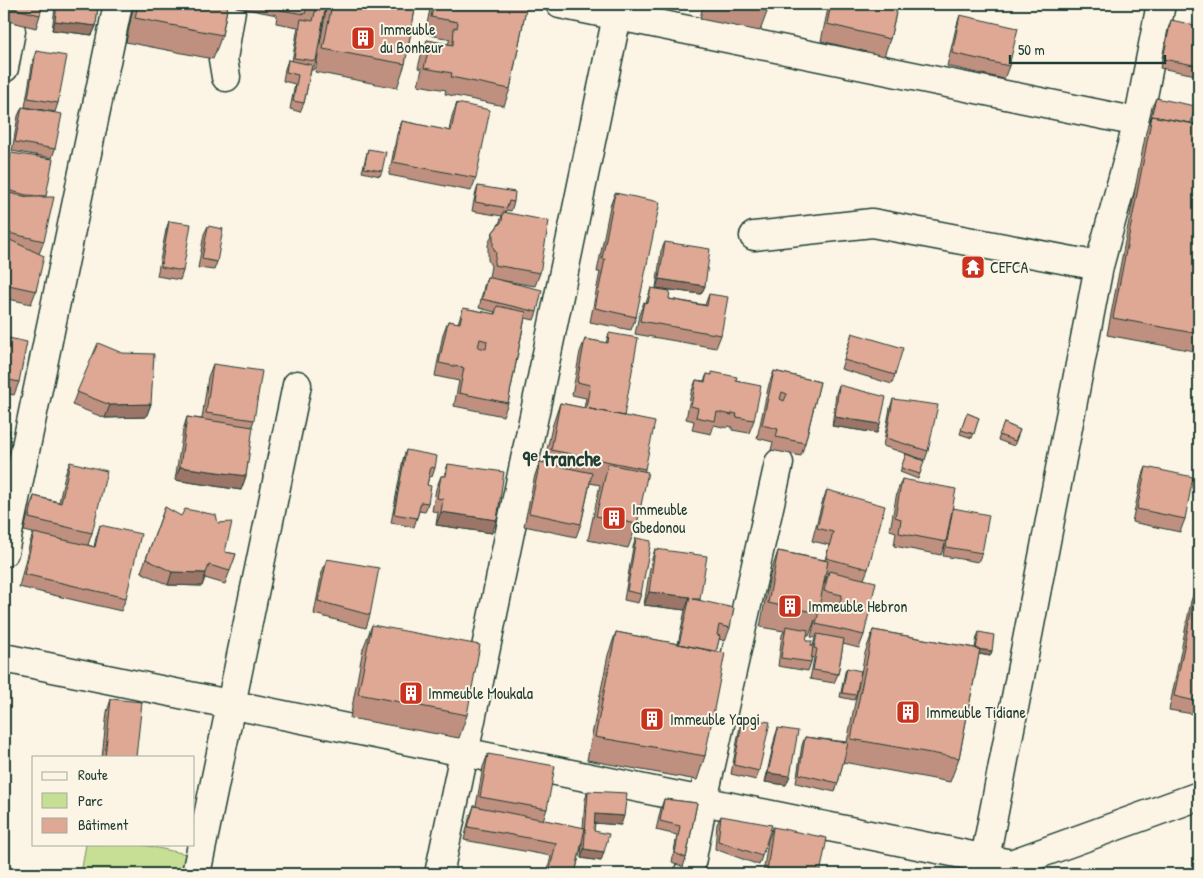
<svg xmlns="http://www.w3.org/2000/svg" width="1203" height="878" font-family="'Patrick Hand',sans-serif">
<rect width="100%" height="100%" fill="#fcf5e5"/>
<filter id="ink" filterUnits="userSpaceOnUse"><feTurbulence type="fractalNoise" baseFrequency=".02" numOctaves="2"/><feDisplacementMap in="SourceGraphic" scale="10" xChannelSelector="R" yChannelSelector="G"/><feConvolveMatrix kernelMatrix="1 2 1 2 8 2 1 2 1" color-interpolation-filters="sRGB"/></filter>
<g filter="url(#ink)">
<path fill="#c7df95" stroke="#738e64" d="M86,844H138L211,859L207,874H81Z"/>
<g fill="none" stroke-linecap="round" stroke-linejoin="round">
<g stroke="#1f3d34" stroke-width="31">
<path id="minor" d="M560,4L1138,122
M4,68L11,31
M226,77L223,59L232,4
M754,236L872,223L1099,266
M4,552L118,4
M4,658L1011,864L1199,796
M196,874L297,385
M439,874L617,16
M689,874L703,800L779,463
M982,874L1099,266L1138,122L1161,4"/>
</g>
<use href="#minor" stroke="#fcf5e5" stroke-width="28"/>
</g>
<path fill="#bf907f" stroke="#1f3d34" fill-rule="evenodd" d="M4,4L40,15L36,28L4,20Z
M56,4H98L96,26L92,35L52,30L55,8Z
M134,4H228L222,35L213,59L126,42Z
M237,4H326L316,61L313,70H311L304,103L300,112L290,109L295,84L283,81L285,69L288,60L292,61L298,27L276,23L277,15L236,7Z
M327,4H416L405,64L397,88L315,72Z
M431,4H527L510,89L504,106L445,94L446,90L418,85L422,69L418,68L421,56L427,40L448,44L450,39L425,34Z
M611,4H633L631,9Z
M703,4H770L760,31L700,19Z
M829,4H898L890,39L884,56L821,41Z
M960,15L1009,66L1004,79L947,66L956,28Z
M1171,20L1199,66L1196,75L1160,68L1168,29Z
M36,51L58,103L55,112L25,107L33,60Z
M1199,88V106L1196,105Z
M1156,98L1191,123L1199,125V352L1107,335L1146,132L1152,107Z
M457,103L476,178L471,191L389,175L397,134L402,121L449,131L452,116Z
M22,107L55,149L52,158L12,151L18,116Z
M368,149L382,171L380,176L362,172Z
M11,153L46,197L44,241L39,254L36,291L31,304L4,298V179L7,162Z
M478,186L514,202L511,211L506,210L505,213L540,273L535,286L499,280L537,312L534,320L525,318L508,403L503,416L454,406L459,381L435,376L443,334L448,321L458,323L463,308L494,314L495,312L479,308L484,286L487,277H489L491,266L488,260V245L493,232L499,224L502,216L472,211L475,195Z
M615,193L636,317L631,330L590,322L600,272H597L610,206Z
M169,221L183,271L180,280L157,276L166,230Z
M208,226L217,262L214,270L198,268L204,234Z
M665,242L705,286L701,294L656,288L661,251Z
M651,288L669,299L705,305L709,294L721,335L716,348L635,334L639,315L644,302L646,303Z
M609,333L624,416L645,469L637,524L628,548L588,540L600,485L590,483L581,524L576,537L524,526L535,475L540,462L544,463L552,427L560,403L584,408L586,398L572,395L580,352L585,339L606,343Z
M852,333L895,375L892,384L841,369Z
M4,337L19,382L14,395L4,393Z
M213,364L254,420L252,426L246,476L241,490L175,480L183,430L187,417L202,419L208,377Z
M774,371L820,382L805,443L801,456L771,450L773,442L757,438L769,384Z
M707,374L736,381L754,420L749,433L732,430V427L728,426L727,428L714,425L711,434L692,430L694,421L686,419L691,393L696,380L704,381Z
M839,385L880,424L877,433L832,426L836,394Z
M77,392L151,404L146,417L105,418L72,405Z
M893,399L928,451L925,460L883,446L890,408Z
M967,413L979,418L972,438L960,434Z
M1004,423L1020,430L1014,446L998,440Z
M406,450L435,468L432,477L429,476L427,485L428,503L425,512L419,511L414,527L391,523L403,459Z
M906,454L924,461L918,479L900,472Z
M70,462L92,533L88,545L94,547L96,538L100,525L126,598L121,611L19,587L29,546L33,533L24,531L29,509L34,496L59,502L65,475Z
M448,464L492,533L436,525L438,512L432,511L436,489L441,476H444Z
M1146,467L1185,519L1180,532L1132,522L1141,480Z
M902,479L951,513L953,508L982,553L978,562L943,556L945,544L941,555L894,546L896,532L890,530L897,492Z
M827,490L868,569L864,579V635L859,648L843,644L838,674L834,683L810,679L814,658L812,657L811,662L808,671L778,666L782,635L784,631L760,627L770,575L778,551L825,560L829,545L812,541L822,503ZM826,573H828L824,584ZM820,604L837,608V610L820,606L818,612ZM815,620L811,637L815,638L813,646H811L806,641L807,636H809Z
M165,507L225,552L236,554L225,584L205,578L202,586L168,585L141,572Z
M636,538L641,594L638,603L624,600L633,547Z
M655,549L700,599V600L730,628L725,641L719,639L716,652L705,756L697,780L587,760L608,655L616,632L678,644L685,610L644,605L651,562Z
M327,559L370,615L366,628L314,614L322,572Z
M1196,588H1199V715L1169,710L1191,601Z
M372,625L467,715L459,738L350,718L363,649Z
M873,630L975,648L977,637L979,632L992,651L990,656L979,654L959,758L950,782L843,762L838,783L835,792L796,783L802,745L805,737L847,742L865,653Z
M847,668L856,695L854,700L840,697L845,672Z
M111,699L136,757H102L107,712Z
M743,718L759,771L756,780L731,774L740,726Z
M778,728L786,785L765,782L775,737Z
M1198,752H1199V765L1196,757Z
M488,754L547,809L543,820L583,828L585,800L588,791L621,825L595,823L594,831L601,861L581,858L582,842L575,874H547L551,856L464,840L469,819L474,806H476L483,767Z
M664,799L697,803L686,858L683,867L672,862L677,835L656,830L661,808Z
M721,816L762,856L759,865L715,849L717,824Z
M773,827L820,874H763L768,840Z"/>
<path fill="#9b7668" stroke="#1f3d34" d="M55,21L96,26L92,35L52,30Z
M659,279L705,286L701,294L656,288Z
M151,404L146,417L105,418L110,405Z
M835,417L880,424L877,433L832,426Z
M180,467L246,476L241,490L175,480Z
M441,512L497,520L492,533L436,525Z
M172,572L206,573L202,586L168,585Z
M649,592L690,597L685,610L644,605Z
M976,649L992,651L990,656L974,653Z
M768,773L790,776L786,785L765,782Z
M595,814L624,816L621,825L592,823Z
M584,849L604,852L601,861L581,858Z"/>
<path fill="#dea894" stroke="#1f3d34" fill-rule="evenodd" d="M4,4H43L40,15L4,6Z
M57,4H98L96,26L55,21Z
M138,4H228L222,35L135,18Z
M281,4H317L316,8L307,6L305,14L280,10Z
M317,4H326L316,61L294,58L301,19L313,21Z
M332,4H416L405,64L323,49Z
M434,4H527L510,89L451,77L452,73L424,68L428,52L424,51L427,40L453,45L454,27L457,28L458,22L431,17Z
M752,4H770L769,7Z
M831,4H898L890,39L827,24Z
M960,15L1018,28L1009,66L952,53Z
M1171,20L1199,26V66L1163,59Z
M36,51L67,56L58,103L28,98Z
M288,60L312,65L304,103L293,101L298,75L286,72Z
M1156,98L1195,106L1191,123L1152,116L1149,124Z
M457,103L490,110L476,178L393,162L402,121L451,131Z
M22,107L62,114L55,149L15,142Z
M1152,116L1199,125V334L1113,318Z
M368,149L386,152L382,171L364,168Z
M11,153L53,159L46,196L26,195L4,189V185Z
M478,186L515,192L514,202L509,201L507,208L475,202Z
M4,192L28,197H54L44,241L4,232V219L7,206L4,205Z
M615,193L660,202L636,317L595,308L605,259H602Z
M503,212L549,221L540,273L494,265L496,253L493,247V232L502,221Z
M169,221L191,224L183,271L161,267Z
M208,226L223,229L217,262L202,259Z
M8,239L44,256L36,291L4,284V245Z
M665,242L710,249L705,286L659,279Z
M487,277L542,290L537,312L482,299Z
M651,288L670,291L669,299L707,306L709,294L728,297L721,335L640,321L644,302L648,303Z
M497,306L526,312L508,403L459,393L464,368L439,363L448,321L460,323L463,308L495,314ZM480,339L487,341L486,349L478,347Z
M609,333L638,338L624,416L586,408L590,385L577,382L585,339L608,343Z
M852,333L903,348L895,375L844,360Z
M4,337L27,342L19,382L4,379Z
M98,343L122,353L154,354L151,404L110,405L77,392Z
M213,364L262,371L254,420L206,413Z
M774,371L820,382L805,443L776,437L778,429L762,425ZM782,392L787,394L784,401L780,399Z
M712,372L737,377L736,381L761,386L754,420L736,417L737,414L732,413V415L717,412L715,421L696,417L698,408L691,406L696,380L705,382L707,374L712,375Z
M839,385L886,397L880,424L835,417Z
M893,399L938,405L928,451L886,438Z
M560,403L655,422L645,469L551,450Z
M967,413L979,418L974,434L961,430Z
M187,417L253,427L246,476L180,467Z
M1004,423L1020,430L1015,441L999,435Z
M4,428L10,430L4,455Z
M406,450L437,456L435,468L431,467L427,485L431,486L428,503L421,502L417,518L394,514Z
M906,454L924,461L920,474L901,468Z
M70,462L107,471L92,533L29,518L34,496L61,503Z
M540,462L592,473L581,524L529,513Z
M448,464L504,472L497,520L441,512L443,499L437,498L441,476H446Z
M608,464L648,472L637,524L596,516Z
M1146,467L1193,477L1185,519L1137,509Z
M902,479L956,489L946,542L899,533L901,519L895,517Z
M827,490L885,506L868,569L826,558L833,532L817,528Z
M165,507L181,516L185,509L216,515L218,523L232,522L225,552L236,554L230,571L209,565L206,573L172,572L146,559Z
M953,508L989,515L982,553L946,547Z
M100,525L141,534L126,598L24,574L34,533L95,547Z
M636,538L651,541L641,594L627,591Z
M655,549L707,556L700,599H693L734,608L730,628L719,625L717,635L720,636L716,652L679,644L690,597L649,592Z
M778,551L828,561L818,613L768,603Z
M327,559L379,568L370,615L318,601Z
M829,571L876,582L864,635L816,624L820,606L838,610L842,595L824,591Z
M1196,588H1199V702L1174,696Z
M372,625L480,645L467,715L358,694Z
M786,626L808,630L806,641H812L811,646H813L811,662L781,658Z
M873,630L980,649L959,758L851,739Z
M616,632L725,653L705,756L595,737Z
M979,632L994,635L992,651L976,649Z
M817,634L844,639L838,674L813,670L817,649L814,648Z
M847,668L861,671L856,695L842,693Z
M111,699L142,702L136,757H105Z
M743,718L770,722L759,771L734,765Z
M778,728L798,731L790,776L768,773Z
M805,737L848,743L838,783L799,774Z
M488,754L555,766L547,809L480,797Z
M588,791L627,793L624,816L595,814L594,831L609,834L604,852L584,849Z
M664,799L697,803L686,858L675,853L680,826L660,821Z
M474,806L585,828L575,874H549L556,843L468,827Z
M721,816L772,825L762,856L718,841Z
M773,827L827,838L820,874H783L767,871Z"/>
</g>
<defs>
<g id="building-square" transform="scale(1.25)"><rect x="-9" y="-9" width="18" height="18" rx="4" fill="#c8321e" stroke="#fcf5e5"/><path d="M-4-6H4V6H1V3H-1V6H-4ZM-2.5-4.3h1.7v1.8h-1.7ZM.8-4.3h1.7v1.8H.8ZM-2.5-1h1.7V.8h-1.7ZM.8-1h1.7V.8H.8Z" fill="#fff"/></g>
<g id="temple-square" transform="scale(1.25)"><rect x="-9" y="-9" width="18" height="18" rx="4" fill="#c8321e" stroke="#fcf5e5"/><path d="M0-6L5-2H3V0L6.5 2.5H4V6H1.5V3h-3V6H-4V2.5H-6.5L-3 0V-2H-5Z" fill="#fff"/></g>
</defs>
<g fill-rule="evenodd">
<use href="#building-square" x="363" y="38"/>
<use href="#temple-square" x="973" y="267"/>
<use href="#building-square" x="614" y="518"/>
<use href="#building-square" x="790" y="606"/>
<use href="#building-square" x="411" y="693"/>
<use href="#building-square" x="908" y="712"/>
<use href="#building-square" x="652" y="719"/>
</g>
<g text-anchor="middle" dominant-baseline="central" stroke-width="4" stroke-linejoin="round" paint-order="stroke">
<g font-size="16" fill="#1f3d34" stroke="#fcf5e5" text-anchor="start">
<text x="380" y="29">Immeuble<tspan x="380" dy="18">du Bonheur</tspan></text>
<text x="990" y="267">CEFCA</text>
<text x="632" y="509">Immeuble<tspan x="632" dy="18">Gbedonou</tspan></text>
<text x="808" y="606">Immeuble Hebron</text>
<text x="428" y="693">Immeuble Moukala</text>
<text x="926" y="712">Immeuble Tidiane</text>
<text x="670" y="719">Immeuble Yapgi</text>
</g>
<g font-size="21" font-weight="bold" fill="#1f3d34" stroke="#fcf5e5">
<text x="562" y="458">9ᵉ tranche</text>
</g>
</g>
<rect width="1203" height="878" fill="none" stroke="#fcf5e5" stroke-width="20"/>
<rect x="10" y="10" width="1183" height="858" fill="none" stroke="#1f3d34" stroke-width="2" filter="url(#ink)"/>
<rect x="32" y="756" width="162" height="90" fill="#fcf5e5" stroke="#a4ab9e"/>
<rect x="42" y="772" width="25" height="8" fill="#fcf5e5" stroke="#a4ab9e"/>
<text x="78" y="780" font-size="15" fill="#1f3d34">Route</text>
<rect x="42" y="793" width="25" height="15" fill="#c7df95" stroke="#a4ab9e"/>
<text x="78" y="806" font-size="15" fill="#1f3d34">Parc</text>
<rect x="42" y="818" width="25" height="15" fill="#dea894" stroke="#a4ab9e"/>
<text x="78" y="830" font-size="15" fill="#1f3d34">Bâtiment</text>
<path d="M1010 55v8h155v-8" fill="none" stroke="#1f3d34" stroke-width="2.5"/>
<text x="1018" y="55" font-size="15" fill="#1f3d34" stroke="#fcf5e5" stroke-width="4" paint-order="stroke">50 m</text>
</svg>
